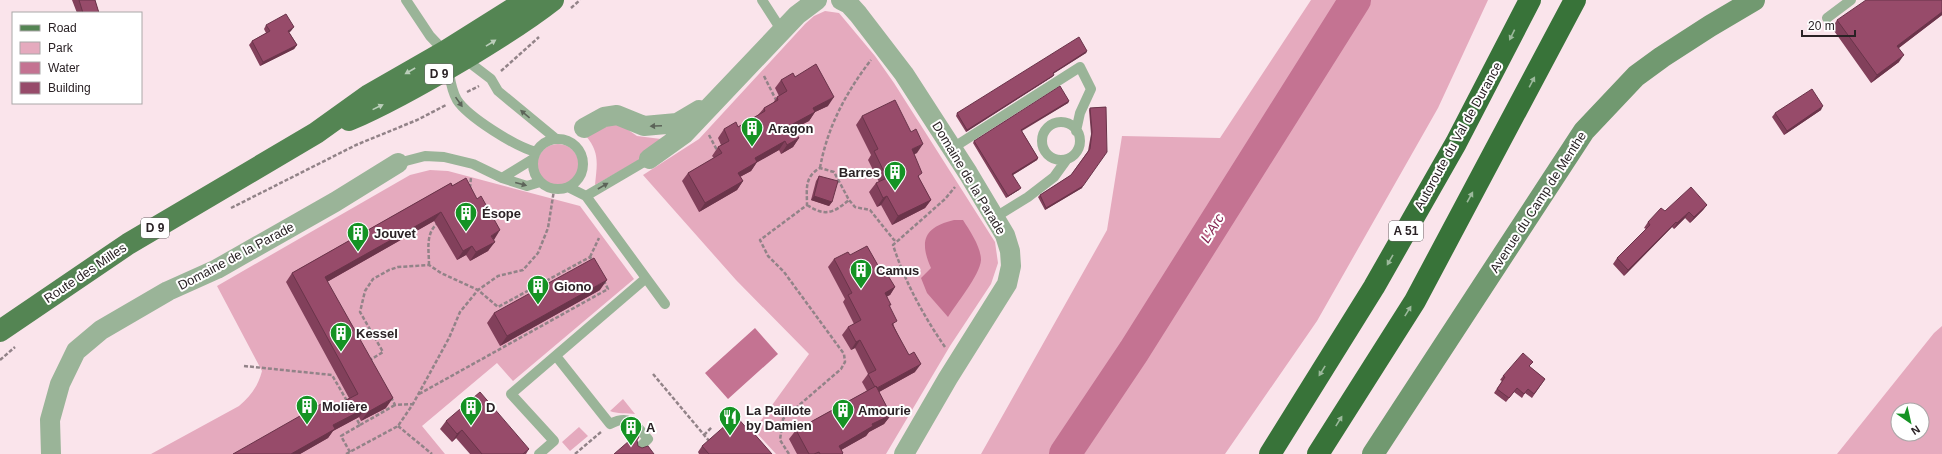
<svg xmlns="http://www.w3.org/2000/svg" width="1942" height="454" font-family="Arial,sans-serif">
<rect width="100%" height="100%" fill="#fae4eb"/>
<path fill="#e5aabe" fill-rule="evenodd" d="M1311,0H1488L1438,108L1317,321L1225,454H981L1107,230L1122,136L1220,138Z
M825,11L839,13L875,56L894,83L995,242L998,263L991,284L950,346L886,454H776L754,430L809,354L736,280L643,175L699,139L805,24L814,16Z
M613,123L624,127L637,136L661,139L662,147L595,185C597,164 600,153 586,136Z
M537 165a21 21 0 1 1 42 0a21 21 0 1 1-42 0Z
M430,170L448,171L580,206L634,279L513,381L497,363L422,426L445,454H151L239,406C251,396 258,386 262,371L217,286L410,175Z
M1942,326V454H1837L1934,333ZM1898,410H1922V434H1898Z
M623,399L635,414C627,413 617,414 610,411Z
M579,427L588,436L570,451L562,442Z"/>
<path fill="#c47392" d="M954,220H963C970,231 981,247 981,260C980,275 956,304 948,317L927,293L921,278L931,268C919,241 924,227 954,220Z
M755,328L778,354L728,399L705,373Z"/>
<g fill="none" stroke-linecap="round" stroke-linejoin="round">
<path stroke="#c47392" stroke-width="32" d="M1065,454L1134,351L1355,0"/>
<path stroke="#928388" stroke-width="2.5" stroke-dasharray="4 2" stroke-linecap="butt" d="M571,8L580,0
M501,71L539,37
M764,76L776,100
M467,92L479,86
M709,135L718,152
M820,168C827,128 846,92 871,60
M470,188L471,177
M807,205C826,217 833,213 849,200
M231,208L356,145L417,120L446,105
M590,257L599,238
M429,265C429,250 425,233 438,223
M945,347C923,315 905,282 893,245L945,199L955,187
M0,360L15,347
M371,361L370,360L383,352L360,312L365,291L373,279L389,270L398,267L429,265L441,273L478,290L498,307L590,257L593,261
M244,366L332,375L347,401
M653,374L710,442
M419,394L608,289L604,281
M391,397L395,405L413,404
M360,425L395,405
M398,426L432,454
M704,435L712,427
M350,452L341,436L360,425L355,416
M346,454L398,426L413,404L449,338L460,312L478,290L498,276L523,270L538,253L548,228L554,190
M575,454L601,432
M789,454L780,440L783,419L841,369L845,362L844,354L784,272L768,256L760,240L807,205C807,189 804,177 820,168L834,172L849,200L855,207L870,210L894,240H897"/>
<path stroke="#9ab498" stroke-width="10" d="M406,0L430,36L445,52
M762,0L782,31
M1827,18L1851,0
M461,61L470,63L491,79L498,91L555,138
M448,67C450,78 451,90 457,100C468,117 516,147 536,152
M1042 141a19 19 0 1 1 38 0a19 19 0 1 1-38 0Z
M533 164a25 25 0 1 1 50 0a25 25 0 1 1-50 0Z
M951,149L1080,67L1091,89L1080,113L1076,131
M398,163L425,156L444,157L473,164L502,178L527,186L540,182
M502,178L533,159
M568,187L586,196L649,159
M586,196L665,304
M994,218L1028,197L1054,177L1067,159
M556,356L610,424C630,414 635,424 648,439L638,449
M539,454L554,441L511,394L645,279"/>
<path stroke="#9ab498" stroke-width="20" d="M841,0L849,4L858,14L904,74L968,173L1005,235L1010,251L1011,266L1007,284L948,378L904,454
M584,128L604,117L617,115L644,126L677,123L699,110
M649,159L684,134L797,15L817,0
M51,454L50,420L60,384L76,351L101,330L168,291L217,269L335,202L398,163"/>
<path stroke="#719970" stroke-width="22" d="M1373,454L1584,131L1636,76L1662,57L1710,26L1754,0"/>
<path stroke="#548553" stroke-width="22" d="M349,120C389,103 427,81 464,59C494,41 525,22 553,0
M0,331L128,244L316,133L369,95L444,52L527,0"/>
<path stroke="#387339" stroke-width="22" d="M1270,454L1374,287L1456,143L1530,0
M1318,454L1415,301L1575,0"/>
</g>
<path fill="#82405b" d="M72,0H95L99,13H77Z
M1942,0V15L1899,48V62L1871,83L1832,28L1837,20Z
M266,25L291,31L289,32L297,45L294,49L260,66L249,45L252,41L266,33L264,29Z
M1087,51L1086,53L1053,74L1054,75L1052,77L966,132L956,116L957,113Z
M795,77L828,106L815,112L809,121L793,129L799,138L793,147L781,154L779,150L757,162L751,171L740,177L743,181L737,190L699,212L682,181L688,173L714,158L712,156L718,147L721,145L718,138L724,129L738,127L758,115L764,108L773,103L777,97L779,96L775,88L781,80Z
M1069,101L1068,103L1022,131L1038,158L1037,160L1013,175L1019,190L1006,198L973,143L974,141Z
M1106,107L1082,188L1045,210L1038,197L1040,195L1071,175L1088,151L1091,134L1089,110L1090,108Z
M1821,110L1784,135L1772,117L1775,113Z
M862,116L917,153L914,154L919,178L931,200L925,208L892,225L881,205L877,207L869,192L876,183L879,182L868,160L871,155L856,125Z
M819,176L832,202L829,206L811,200L816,181Z
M451,183L494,240L488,251L470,261L466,255L457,260L434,221L327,282L386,408L361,421L359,417L333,431L328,438L300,454H233L325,411L349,398L286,282L292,273Z
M1707,205L1703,210L1690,223L1685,218L1674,229L1672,227L1624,276L1613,264L1617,258L1646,229L1644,228L1648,222L1665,211Z
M850,255L884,276L895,287L890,295L887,296L894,326L915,372L879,392L891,415L884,424L869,432L866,436L841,450L843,454H797L789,439L796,430L867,391L862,382L868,374L855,348L851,350L842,335L848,327L854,324L843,302L845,299L828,267L834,259Z
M600,290L500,346L487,323L494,313Z
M1530,367L1545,379L1532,398L1525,393L1522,398L1514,392L1506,402L1494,393L1502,381L1500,380L1503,376Z
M446,421L529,449L526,454H470L456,438L452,442L440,429Z
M750,432L772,454H699L698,452L702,446Z"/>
<path fill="#6a344a" d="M1942,12V15L1892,53L1897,46Z
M294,27L291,31L285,35L288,31Z
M297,45L294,49L260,66L263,62Z
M1087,51L1086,53L1051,75L1053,73Z
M1904,55L1899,62L1871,83L1877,75Z
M1054,75L1052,77L966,132L967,130Z
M834,97L828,106L815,112L809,121L785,133L791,125L813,108Z
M1069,101L1068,103L1019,132L1021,130Z
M1823,106L1821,110L1784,135L1787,131Z
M799,138L793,147L781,154L787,145Z
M785,141L779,150L749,167L755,158Z
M923,144L917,153L906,158L912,149Z
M1038,158L1037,160L1011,176L1012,174Z
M757,162L751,171L732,181L738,173Z
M743,181L737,190L699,212L705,203Z
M1083,186L1082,188L1045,210L1046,208Z
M1021,188L1019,190L1006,198L1008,196Z
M814,196L832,202L829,206L811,200Z
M887,196L881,205L877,207L883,198Z
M931,200L925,208L892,225L898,216Z
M1707,205L1703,210L1690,223L1694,217Z
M441,212L434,221L318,287L325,277Z
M1689,212L1685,218L1674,229L1677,223Z
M1676,222L1672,227L1624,276L1628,270Z
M500,230L494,240L491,236Z
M495,242L488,251L470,261L476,252Z
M472,246L466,255L457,260L463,251Z
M607,280L600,290L500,346L507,336Z
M895,287L890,295L880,300L885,293Z
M860,340L855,348L851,350L856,342Z
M921,364L915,372L870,397L876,389Z
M393,398L386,408L361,421L368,412Z
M366,408L359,417L333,431L328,438L300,454H291L333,425Z
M891,415L884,424L869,432L866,436L834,454L839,446L872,424Z
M462,430L456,438L452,442L457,434Z"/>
<path fill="#974b6a" stroke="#6a344a" d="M79,0H95L99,13H83Z
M1866,0H1942V12L1897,46L1904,55L1877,75L1837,20Z
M286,14L294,27L288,31L297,45L263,62L252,41L270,31L266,25Z
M1079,37L1087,51L1053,73L1054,75L967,130L957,113Z
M816,64L834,97L813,108L815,112L791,125L799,138L787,145L785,141L755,158L757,162L738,173L743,181L705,203L688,173L722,153L718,147L729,141L724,129L736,122L738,127L765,111L764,108L778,100L777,97L787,91L781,80L793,73L795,77Z
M1060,86L1069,101L1021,130L1038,158L1012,174L1021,188L1008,196L974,141Z
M1812,89L1823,106L1787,131L1775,113Z
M895,100L911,132L916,129L923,144L912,149L922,173L918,176L931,200L898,216L887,196L883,198L876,183L887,178L874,151L878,149L862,116Z
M1106,107L1107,152L1083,186L1046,208L1040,195L1071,175L1090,149L1092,132L1090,108Z
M819,176L838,181L832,202L814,196Z
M466,178L477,199L481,196L500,230L491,236L495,242L476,252L472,246L463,251L441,212L325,277L393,398L368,412L366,408L333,425L335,429L291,454H233L321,404L325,411L358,394L292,273L451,183L452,186Z
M1691,187L1707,205L1694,217L1689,212L1677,223L1676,222L1628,270L1617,258L1650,225L1648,222L1661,208L1665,211Z
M867,246L884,276L887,274L895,287L885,293L891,305H889L897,321L892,324L909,355L914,352L921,364L877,388L876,386L875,387L868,374L876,370L860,340L856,342L848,327L861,320L848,295L852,293L834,259L848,252L850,255Z
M594,258L607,280L507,336L494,313Z
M1523,353L1533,362L1529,366L1545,379L1534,394L1528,389L1524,394L1517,388L1509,398L1497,389L1505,377L1503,376Z
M876,386L891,415L872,424L873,426L839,446L843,453L842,454H820L819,452L814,454H809L796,430Z
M480,392L529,449L523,454H482L462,430L457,434L446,421Z
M736,416L750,432L751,430L772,454H709L702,446Z
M637,434L639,437L637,440L638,446L642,448L648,446L654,454H614Z"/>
<defs><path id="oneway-solid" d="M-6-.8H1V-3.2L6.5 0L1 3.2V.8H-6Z"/></defs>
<g fill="#9cb99c">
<use href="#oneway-solid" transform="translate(1512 35) rotate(116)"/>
<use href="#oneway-solid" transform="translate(1532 82) rotate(-62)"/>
<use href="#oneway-solid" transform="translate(1470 197) rotate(-61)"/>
<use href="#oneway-solid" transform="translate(1390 260) rotate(120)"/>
<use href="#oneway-solid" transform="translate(1408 311) rotate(-58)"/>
<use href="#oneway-solid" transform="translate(1322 371) rotate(122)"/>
<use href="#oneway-solid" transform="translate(1339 421) rotate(-58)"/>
</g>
<g fill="#bbceba">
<use href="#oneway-solid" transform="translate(491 43) rotate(-32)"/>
<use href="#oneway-solid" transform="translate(410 71) rotate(150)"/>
<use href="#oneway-solid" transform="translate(378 107) rotate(-26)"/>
</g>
<g fill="#5c6459">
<use href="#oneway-solid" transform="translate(459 102) rotate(55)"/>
<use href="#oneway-solid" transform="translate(525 114) rotate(-140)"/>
<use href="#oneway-solid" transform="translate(656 126) rotate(177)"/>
<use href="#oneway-solid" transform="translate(521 184) rotate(15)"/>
<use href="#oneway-solid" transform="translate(603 186) rotate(-30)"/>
</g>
<defs>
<g id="building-pin" transform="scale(1.15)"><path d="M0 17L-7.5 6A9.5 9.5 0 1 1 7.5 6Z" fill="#159324" stroke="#fff"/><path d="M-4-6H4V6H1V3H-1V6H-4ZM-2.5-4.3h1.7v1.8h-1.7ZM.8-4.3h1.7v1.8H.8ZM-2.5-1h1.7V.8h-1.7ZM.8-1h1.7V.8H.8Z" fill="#fff"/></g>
<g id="restaurant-pin" transform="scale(1.15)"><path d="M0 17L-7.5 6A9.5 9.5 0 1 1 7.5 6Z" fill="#159324" stroke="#fff"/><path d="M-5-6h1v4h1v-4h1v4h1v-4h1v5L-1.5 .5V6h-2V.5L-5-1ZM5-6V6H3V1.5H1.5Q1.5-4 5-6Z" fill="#fff"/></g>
</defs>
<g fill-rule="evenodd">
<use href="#building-pin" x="752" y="128"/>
<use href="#building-pin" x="895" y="172"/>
<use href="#building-pin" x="466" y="213"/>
<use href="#building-pin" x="358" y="233"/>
<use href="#building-pin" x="861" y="270"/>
<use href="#building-pin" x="538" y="286"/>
<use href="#building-pin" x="341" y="333"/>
<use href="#building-pin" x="307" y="406"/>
<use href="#building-pin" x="471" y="407"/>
<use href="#building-pin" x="843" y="410"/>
<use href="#restaurant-pin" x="730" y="417"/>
<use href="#building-pin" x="631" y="427"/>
</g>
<g text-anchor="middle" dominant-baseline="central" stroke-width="4" stroke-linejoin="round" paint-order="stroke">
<g fill="#fff" stroke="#6a6466" stroke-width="1">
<rect x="425" y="64" width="28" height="20" rx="3"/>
<rect x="141" y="218" width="28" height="20" rx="3"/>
<rect x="1389" y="221" width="34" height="20" rx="3"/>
</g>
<g font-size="12" font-weight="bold" fill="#2a2225">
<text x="439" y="74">D 9</text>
<text x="155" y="228">D 9</text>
<text x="1406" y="231">A 51</text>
</g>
<g font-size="13" font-weight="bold" fill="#2a2225" stroke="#fff" text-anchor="start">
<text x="768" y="128">Aragon</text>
<text x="880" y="172" text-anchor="end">Barres</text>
<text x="482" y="213">Ésope</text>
<text x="374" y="233">Jouvet</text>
<text x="876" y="270">Camus</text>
<text x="554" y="286">Giono</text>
<text x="356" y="333">Kessel</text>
<text x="322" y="406">Molière</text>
<text x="486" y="407">D</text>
<text x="746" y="410">La Paillote<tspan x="746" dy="15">by Damien</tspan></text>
<text x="858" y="410">Amourie</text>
<text x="646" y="427">A</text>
</g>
<g font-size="13" fill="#2a2225" stroke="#fff">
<text transform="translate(1458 136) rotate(-61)">Autoroute du Val de Durance</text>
<text transform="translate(969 178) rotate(59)">Domaine de la Parade</text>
<text transform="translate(1538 202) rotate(-57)">Avenue du Camp de Menthe</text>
<text transform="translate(236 256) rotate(-28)">Domaine de la Parade</text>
<text transform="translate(85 273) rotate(-34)">Route des Milles</text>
</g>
<g font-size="14" font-style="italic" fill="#872653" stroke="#fff">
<text transform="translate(1212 228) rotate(-58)">L'Arc</text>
</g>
</g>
<rect x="12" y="12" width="130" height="92" fill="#ffffff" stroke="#aaa7a8"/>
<rect x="20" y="25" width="20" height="6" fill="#548553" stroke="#aaa7a8"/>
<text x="48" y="32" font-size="12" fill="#2a2225">Road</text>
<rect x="20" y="42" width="20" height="12" fill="#e5aabe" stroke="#aaa7a8"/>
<text x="48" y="52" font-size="12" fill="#2a2225">Park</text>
<rect x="20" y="62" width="20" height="12" fill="#c47392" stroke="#aaa7a8"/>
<text x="48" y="72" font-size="12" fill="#2a2225">Water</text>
<rect x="20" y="82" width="20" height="12" fill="#974b6a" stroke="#aaa7a8"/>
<text x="48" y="92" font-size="12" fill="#2a2225">Building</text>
<g transform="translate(1910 422) rotate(146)"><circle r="19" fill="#ffffff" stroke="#aaa7a8"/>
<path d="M0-3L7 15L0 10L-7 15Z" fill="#159324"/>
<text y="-6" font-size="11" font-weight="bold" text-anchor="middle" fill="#2a2225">N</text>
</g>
<path d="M1802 30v6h53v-6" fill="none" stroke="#2a2225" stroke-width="2"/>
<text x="1808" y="30" font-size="12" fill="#2a2225" stroke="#ffffff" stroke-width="3" paint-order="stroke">20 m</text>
</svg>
